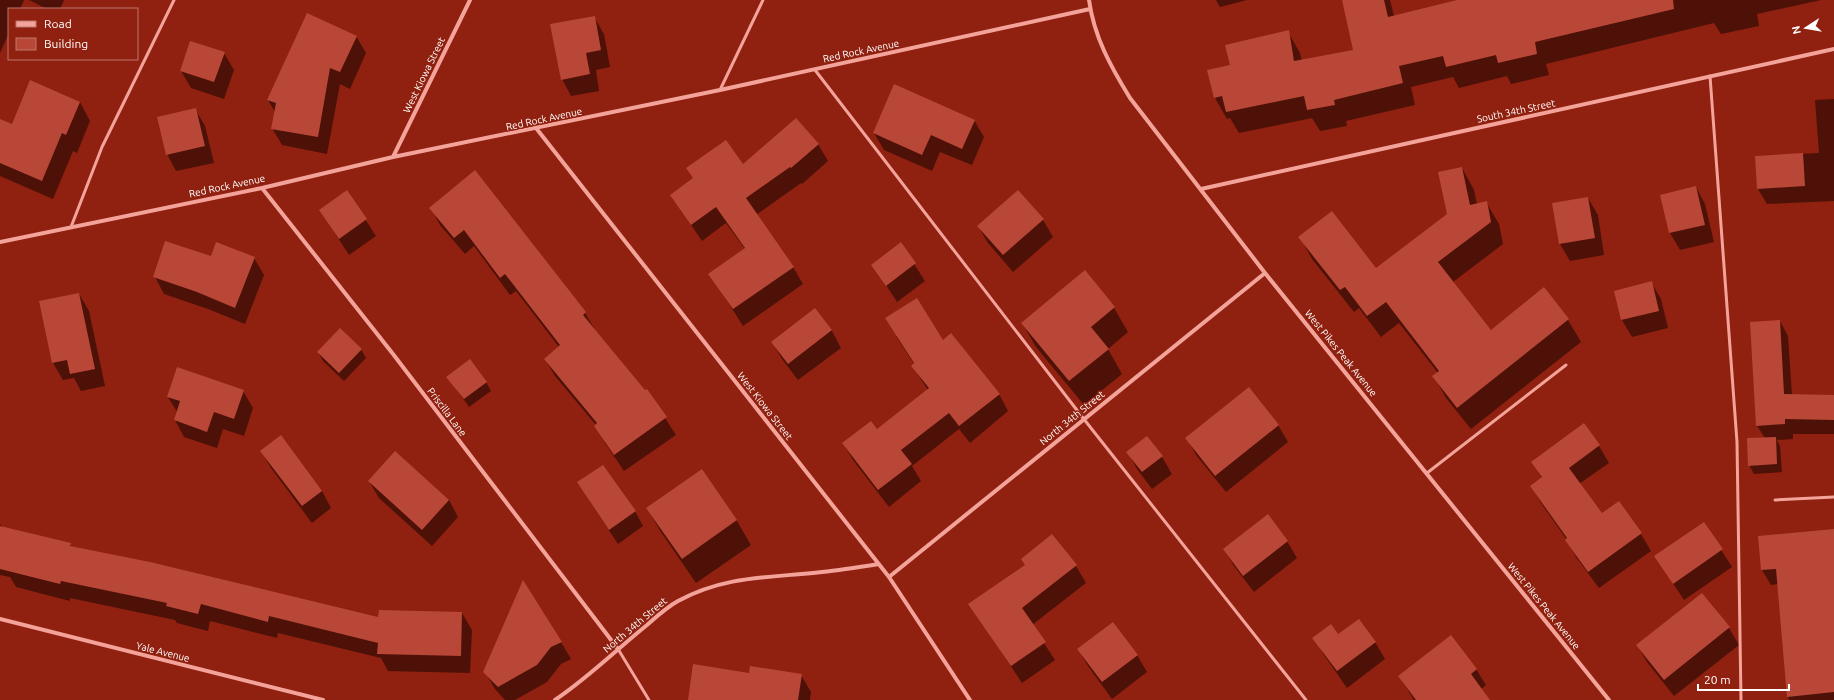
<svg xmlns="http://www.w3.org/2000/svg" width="1834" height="700" font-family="Ubuntu,sans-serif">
<rect width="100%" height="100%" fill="#90200f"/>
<path fill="#0007" d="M0,0H24L20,9H9V33L0,53Z
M29,0H64L60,9H47Z
M1216,0H1247L1220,7Z
M1343,0H1390L1394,16L1461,0H1821L1757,14L1759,26L1721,34L1714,23L1546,64L1549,75L1511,84L1507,76L1459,88L1453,77L1411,87L1415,105L1346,121L1347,126L1320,131L1312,118L1239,133L1230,118L1227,119L1215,98L1231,66L1288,32L1300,53L1302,61L1354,51Z
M594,17L604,34L610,67L596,70L599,91L571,96L562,79Z
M356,36L366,53L350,89L340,84L327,154L282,145L272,128L275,112L268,100Z
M224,53L234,70L224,99L191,88L181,71Z
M1834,99V201L1767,204L1758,189L1756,156L1819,153L1815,100Z
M80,102L90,121L77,153L73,151L53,199L0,176V120L13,125Z
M195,109L205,126L214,163L176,171L167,154Z
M974,120L984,137L972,165L940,152L932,171L884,150L874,133Z
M818,144L828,161L802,184L801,183L756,215L793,267L803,284L743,326L710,274L745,249L726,223L702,241L671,195L743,165Z
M1462,168L1474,190L1477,204L1486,202L1499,224L1503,244L1453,282L1491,331L1544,289L1568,320L1581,342L1471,429L1446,398L1434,376L1438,373L1399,323L1381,337L1359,308L1354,312L1312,259L1300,237L1376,270L1448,214Z
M475,171L585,313L595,330L645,391L647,390L676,435L624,471L605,443L596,425L555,376L545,359L559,347L516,291L510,295L474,246L465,254L440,225L431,208Z
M1696,187L1705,204L1714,242L1680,250L1670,233Z
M347,191L376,236L349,255L320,210Z
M1588,198L1598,215L1604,255L1570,261L1560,244Z
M1043,220L1053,237L1013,272L988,243L978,226Z
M901,244L925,281L897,302L873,265Z
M212,257L254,258L264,275L245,324L208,309L164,294L155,277Z
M1085,272L1114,308L1128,332L1108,349L1122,374L1084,405L1036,347L1022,323Z
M1651,282L1661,299L1668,328L1632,337L1622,320L1615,292Z
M79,294L89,311L105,386L81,391L74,378L63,380L53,363L40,302Z
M815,309L832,331L841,348L798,380L782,359L772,342Z
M1780,321L1788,336L1792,395H1834V434H1793V439L1777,440L1780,446L1782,472L1754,474L1749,465L1765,438L1757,426L1751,323Z
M896,336L943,341L999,394L1008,411L970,443L959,429L912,466L921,481L889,507L853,460L843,443L877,430L928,390L912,366L914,364Z
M361,349L366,358L344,381L323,361L318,352Z
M448,377L486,382L491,391L469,407Z
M243,391L253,408L244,436L223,429L217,448L184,437L175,420L177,412L168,397Z
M1278,425L1288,442L1226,492L1196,455L1187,438Z
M1147,437L1162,457L1172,474L1152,489L1137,469L1128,452Z
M1599,446L1609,463L1579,484L1602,514L1641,534L1651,551L1599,588L1576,557L1567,540L1541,503L1531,486L1542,478L1533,462Z
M261,451L322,491L331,508L312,523L271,468Z
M702,470L737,521L751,545L696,583L661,532L647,508Z
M369,481L449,500L458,517L432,546L379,498Z
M587,497L635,511L643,526L618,544Z
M1704,523L1732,567L1684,600L1655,556Z
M0,524L3,528L70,544L71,547L379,619L462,613L472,630L470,673L388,671L381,658L278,633L277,638L210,621L208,631L177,623L175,620L70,598V601L16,587L10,577L0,575Z
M1834,530V700H1789L1788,697L1778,584L1771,585L1762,570L1759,537Z
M1287,541L1297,558L1254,592L1234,566L1224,549Z
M1076,566L1086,583L1032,625L1055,660L1022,683L970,604Z
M1702,594L1729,628L1739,645L1674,696L1647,662L1637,645Z
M1338,635L1375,642L1385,659L1347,688L1324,655L1314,638Z
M561,642L571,659L561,664L547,682L515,700H505L495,689L485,672Z
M1078,649L1137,655L1147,672L1112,699L1088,666Z
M1476,669L1486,685L1481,689L1489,700H1414L1399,676Z
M750,674L801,675L811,692L810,700H689Z"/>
<path fill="#b94737" d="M1342,0H1384L1388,17L1457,0H1673L1674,9L1535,42L1537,54L1498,63L1496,55L1446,67L1443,56L1399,66L1403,83L1334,100L1335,105L1307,110L1304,96L1226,112L1222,96L1214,98L1207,70L1230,65L1225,45L1289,30L1294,61L1353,50Z
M307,13L357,36L340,72L330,68L318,137L271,129L276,103L267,100Z
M595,16L601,50L586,53L590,74L561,80L550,24Z
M190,41L225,52L214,82L180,71Z
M30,80L80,102L66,135L62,133L42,181L0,163V119L12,124Z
M894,84L975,120L962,149L931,135L922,155L873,133Z
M196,108L205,146L166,155L157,117Z
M796,118L819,144L791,168L790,167L746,198L794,267L733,309L708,274L745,248L716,207L691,225L670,195L693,178L686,168L726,140L743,164Z
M1803,153L1805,186L1757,189L1755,156Z
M1462,167L1470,205L1487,201L1491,222L1438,262L1491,330L1544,287L1569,319L1457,408L1432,376L1439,371L1386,302L1367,316L1345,287L1340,290L1298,237L1332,211L1376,268L1447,214L1438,172Z
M475,170L586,312L583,315L645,390L647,389L667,417L614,455L594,426L597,423L544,359L560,345L505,274L500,278L464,230L454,238L429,208Z
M1696,186L1705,225L1669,233L1660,195Z
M347,190L367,219L339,239L319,210Z
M1018,190L1044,219L1003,255L977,226Z
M1588,197L1595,238L1559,244L1552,203Z
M165,241L211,256L216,242L255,257L235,308L197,292L153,277Z
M901,242L916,263L886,286L871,265Z
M1085,270L1115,307L1091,327L1109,349L1069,381L1021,323Z
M1652,281L1659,311L1621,320L1614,291Z
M79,293L95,369L70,374L67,360L52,363L39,301Z
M917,298L943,340L951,333L1000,394L959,426L949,413L901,450L912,464L878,490L842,443L871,421L877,429L929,388L911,366L914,363L885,318Z
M815,308L832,330L788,364L771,342Z
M1780,320L1784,394L1834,395V420L1785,419V424L1756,426L1750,322Z
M340,328L362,349L339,373L317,352Z
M470,359L487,382L464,399L446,377Z
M177,367L244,390L234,419L214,412L207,432L174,420L180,401L167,397Z
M1249,387L1279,425L1215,476L1185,438Z
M1584,423L1600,445L1569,468L1602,513L1619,501L1642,533L1588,572L1565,540L1567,538L1530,486L1542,477L1531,462Z
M281,435L322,491L302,506L260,451Z
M1147,436L1163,456L1142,472L1126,452Z
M1776,437L1777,464L1748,466L1747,438Z
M395,451L449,500L422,530L368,481Z
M603,465L636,511L609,530L577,482Z
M702,469L737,520L682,559L646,508Z
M1268,514L1288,541L1243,576L1223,549Z
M1704,522L1723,549L1673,584L1654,556Z
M0,526L71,543L70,546L150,562L378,617L379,610L462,612L461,656L377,654L378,643L269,616L268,622L201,604L198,614L166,606L167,603L61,581L60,584L0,569Z
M1834,529V692L1787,697L1776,569L1761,570L1758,536Z
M1052,534L1077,565L1022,608L1046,642L1011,666L968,604L1025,565L1021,559Z
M523,580L562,642L551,647L537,665L498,687L483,672Z
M1702,593L1730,627L1664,680L1636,645Z
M1359,619L1376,642L1337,671L1312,638L1331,624L1338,634Z
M1113,622L1138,655L1102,682L1077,649Z
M1451,635L1477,669L1471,674L1490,700H1416L1398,676Z
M693,664L749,673L750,666L802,674L798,700H688Z"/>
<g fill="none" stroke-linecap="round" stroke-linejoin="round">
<path stroke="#f3a399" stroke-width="3" d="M815,70L1083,418L1306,700
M1710,76L1737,442L1741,700
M720,90L763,0
M71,227L102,147L174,0
M1427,473L1566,365
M1775,500L1834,497
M618,649L649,700"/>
<path stroke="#f3a399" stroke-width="4" d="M1089,0C1094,37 1111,67 1130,98L1265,273L1609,700
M536,128L889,577L970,700
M393,157L470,0
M262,188L393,354L618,649
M1201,189L1834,49
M0,242L262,188L393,157L720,90L1090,9
M889,577L1265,273
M0,619L323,700
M555,700C588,678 616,650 647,625C656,617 667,607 678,601C726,575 770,578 822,572C841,570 860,567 879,564"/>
</g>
<g text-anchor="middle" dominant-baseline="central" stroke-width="3" stroke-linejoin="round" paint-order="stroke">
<g font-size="10" fill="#fff" stroke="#90200f">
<text transform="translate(861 51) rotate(-12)">Red Rock Avenue</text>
<text transform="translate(424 75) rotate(-64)">West Kiowa Street</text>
<text transform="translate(1516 111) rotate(-12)">South 34th Street</text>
<text transform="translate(544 119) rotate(-12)">Red Rock Avenue</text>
<text transform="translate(227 186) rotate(-12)">Red Rock Avenue</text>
<text transform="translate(1341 353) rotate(51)">West Pikes Peak Avenue</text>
<text transform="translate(765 406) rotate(52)">West Kiowa Street</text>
<text transform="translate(447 412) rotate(53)">Priscilla Lane</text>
<text transform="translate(1072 418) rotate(-39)">North 34th Street</text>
<text transform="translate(1544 606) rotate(51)">West Pikes Peak Avenue</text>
<text transform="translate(635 625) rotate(-40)">North 34th Street</text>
<text transform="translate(163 652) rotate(14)">Yale Avenue</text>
</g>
</g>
<rect x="8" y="8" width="130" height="52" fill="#90200f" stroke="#bc796f"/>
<rect x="16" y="21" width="20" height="6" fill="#f3a399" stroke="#bc796f"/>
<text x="44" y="28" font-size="12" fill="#ffffff">Road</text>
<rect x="16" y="38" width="20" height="12" fill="#b94737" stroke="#bc796f"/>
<text x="44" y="48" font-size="12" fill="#ffffff">Building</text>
<g transform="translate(1806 28) rotate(258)" stroke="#90200f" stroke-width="3" paint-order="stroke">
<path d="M0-3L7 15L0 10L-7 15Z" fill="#ffffff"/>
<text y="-6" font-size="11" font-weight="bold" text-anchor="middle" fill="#ffffff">N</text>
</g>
<path d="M1698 684v6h91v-6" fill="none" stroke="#ffffff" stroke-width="2"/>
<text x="1704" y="684" font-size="12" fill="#ffffff" stroke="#90200f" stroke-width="3" paint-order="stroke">20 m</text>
</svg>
